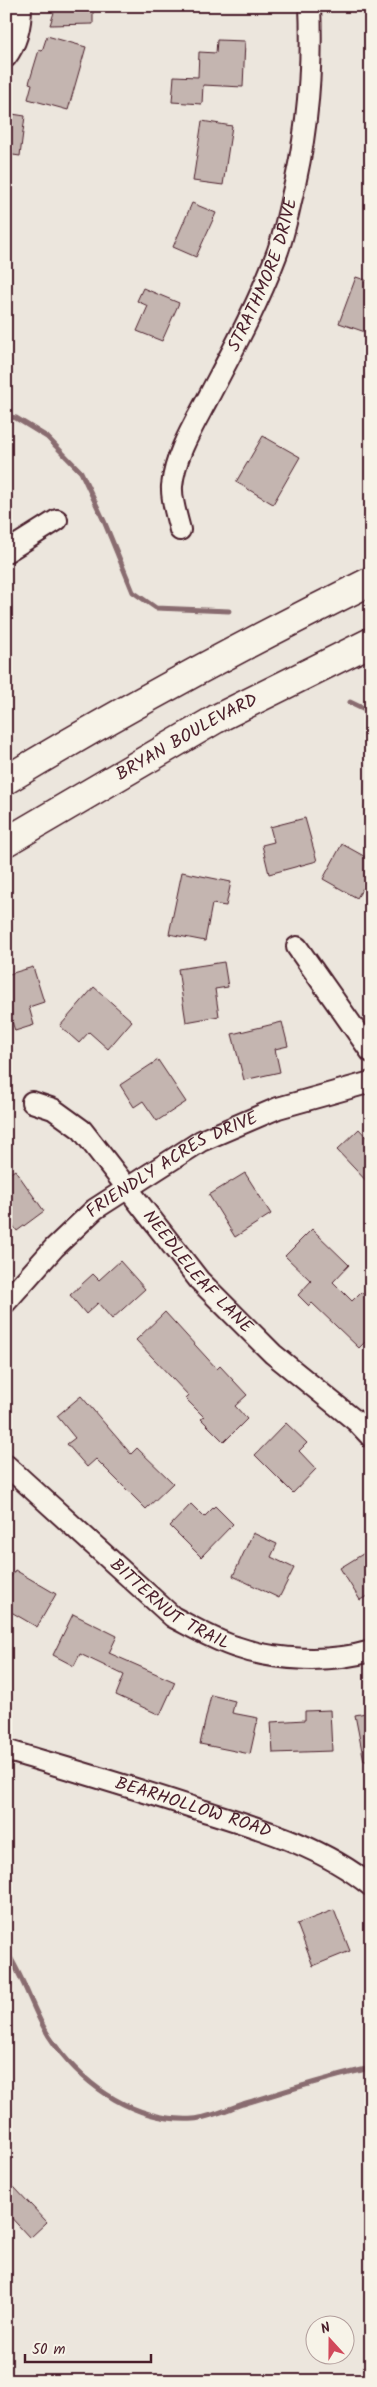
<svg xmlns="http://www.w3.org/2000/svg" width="377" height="2387" font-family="Kalam,sans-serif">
<rect width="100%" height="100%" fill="#ece6dd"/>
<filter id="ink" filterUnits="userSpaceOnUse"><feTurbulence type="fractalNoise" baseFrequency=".02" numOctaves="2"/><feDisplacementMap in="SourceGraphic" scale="10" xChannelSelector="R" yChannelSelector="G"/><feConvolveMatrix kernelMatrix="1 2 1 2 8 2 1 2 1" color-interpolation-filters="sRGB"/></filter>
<g filter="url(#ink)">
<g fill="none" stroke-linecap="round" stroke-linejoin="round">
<path stroke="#896c6f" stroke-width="5" d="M6,416L16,418L47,437L81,472L104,521L133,592L156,608L229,611
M350,702L371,712
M6,1951C26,1980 34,2017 55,2045C87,2088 136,2122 193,2119C209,2118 228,2109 243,2104C286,2091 327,2077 371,2068"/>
</g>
<path fill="#c4b5b0" stroke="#4a1f2b" d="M56,6H93V24L50,25Z
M47,36L86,47L68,110L28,99L32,84L29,83L39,50L42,51Z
M217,40L245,41L243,87L203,85L202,104L172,102L174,76L198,77L199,52L216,53Z
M6,113L25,116L20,156L6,154Z
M202,121L232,126L223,185L193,181Z
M192,203L216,213L196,257L173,247Z
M356,277L371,282V334L339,323Z
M143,288L179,303L162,341L137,331L148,306L137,301Z
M263,436L300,457L273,504L236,482Z
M305,818L317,861L269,874L262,845L274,842L270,827Z
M342,844L371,860V892L363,888L357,898L323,879Z
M182,872L231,882L226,906L212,904L205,941L169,934Z
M224,962L228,987L215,989L219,1016L186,1022L178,969Z
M33,967L44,1002L29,1007L34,1025L15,1031L6,1002V975Z
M94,987L132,1021L108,1049L89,1032L79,1043L60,1026Z
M282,1022L288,1046L275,1049L280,1072L244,1080L232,1034Z
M158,1060L186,1102L157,1121L143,1101L134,1107L120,1085Z
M359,1129L371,1142V1186L337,1150Z
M15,1170L44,1211L17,1231L6,1216V1176Z
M245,1173L271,1214L235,1237L209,1195Z
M312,1229L349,1265L333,1282L352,1301L361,1292L371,1301V1336L359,1348L312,1303L309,1306L298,1295L311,1281L285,1256Z
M120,1261L145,1289L112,1319L98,1303L86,1314L70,1295L93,1274L99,1280Z
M165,1312L217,1369L220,1366L247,1395L235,1406L247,1419L224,1442L201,1419L204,1417L186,1399L189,1396L136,1340Z
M81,1396L131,1454L137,1448L173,1483L146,1509L96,1459L87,1467L67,1444L75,1438L57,1416Z
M286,1423L307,1443L299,1451L316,1469L293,1493L255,1455Z
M191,1504L204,1517L215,1506L233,1524L201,1557L170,1526Z
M253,1533L277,1544L271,1557L294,1568L279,1598L233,1576Z
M371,1549V1594L360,1600L340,1568Z
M15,1570L56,1594L37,1627L6,1609V1585Z
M73,1614L117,1636L109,1653L175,1682L160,1715L116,1695L124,1675L80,1654L74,1666L53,1655Z
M211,1695L235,1701L232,1713L258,1718L250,1754L200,1744Z
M330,1710L332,1751L273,1753L271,1722L305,1720V1711Z
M371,1712V1761H364L355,1715Z
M334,1910L350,1951L313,1966L297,1924Z
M14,2187L47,2222L30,2238L6,2212V2194Z"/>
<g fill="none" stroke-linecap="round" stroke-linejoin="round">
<g stroke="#4a1f2b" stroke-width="24">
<g id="minor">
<path d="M6,57C17,43 21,23 21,6"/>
<path id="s1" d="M180,530C177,517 171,500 172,486C175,454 195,423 209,396C233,350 258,304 276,256C283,238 287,219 291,201C307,137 313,73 310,6"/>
<path d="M6,552L57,520"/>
<path d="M297,947L371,1052"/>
<path id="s2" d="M32,1102L53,1109L82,1130L199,1280L273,1354L357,1422L371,1437"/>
<path id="s3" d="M6,1302L54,1248L95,1209L201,1141L278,1108L371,1082"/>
<path id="s4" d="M6,1465L173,1617C194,1628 214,1640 236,1647C276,1661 330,1663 371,1651"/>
<path id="s5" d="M6,1750C69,1769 132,1787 195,1808C255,1827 321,1845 371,1886"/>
</g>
</g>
<g stroke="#4a1f2b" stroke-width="31">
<g id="highway">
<path d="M6,780C125,708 246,643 371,581"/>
<path id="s6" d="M6,842L216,719L371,642"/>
</g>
</g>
<use href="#minor" stroke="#f7f3e8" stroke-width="20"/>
<use href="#highway" stroke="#f7f3e8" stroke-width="28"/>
</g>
</g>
<g text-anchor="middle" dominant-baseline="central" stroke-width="4" stroke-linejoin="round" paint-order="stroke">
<g font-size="18" fill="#4a1f2b" stroke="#f7f3e8">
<text stroke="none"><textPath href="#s1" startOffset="276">STRATHMORE DRIVE</textPath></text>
<text stroke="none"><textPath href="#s6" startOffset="209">BRYAN BOULEVARD</textPath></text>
<text stroke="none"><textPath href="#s3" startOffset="218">FRIENDLY ACRES DRIVE</textPath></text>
<text stroke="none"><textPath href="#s2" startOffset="241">NEEDLELEAF LANE</textPath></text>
<text stroke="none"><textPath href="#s4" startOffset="216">BITTERNUT TRAIL</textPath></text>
<text stroke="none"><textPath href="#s5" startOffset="196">BEARHOLLOW ROAD</textPath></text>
</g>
</g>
<rect width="377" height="2387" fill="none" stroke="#f7f3e8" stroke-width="25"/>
<rect x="12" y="12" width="352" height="2362" fill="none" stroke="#4a1f2b" stroke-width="2" filter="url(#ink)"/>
<g transform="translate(330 2340) rotate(339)"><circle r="24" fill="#f7f3e8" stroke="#b29e9c"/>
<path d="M0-4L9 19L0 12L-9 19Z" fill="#d1495b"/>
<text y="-8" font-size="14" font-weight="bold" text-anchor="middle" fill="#4a1f2b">N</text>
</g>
<path d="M25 2354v8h126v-8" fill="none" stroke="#4a1f2b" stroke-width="2.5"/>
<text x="32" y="2354" font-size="15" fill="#4a1f2b" stroke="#f7f3e8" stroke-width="4" paint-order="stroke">50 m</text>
</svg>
